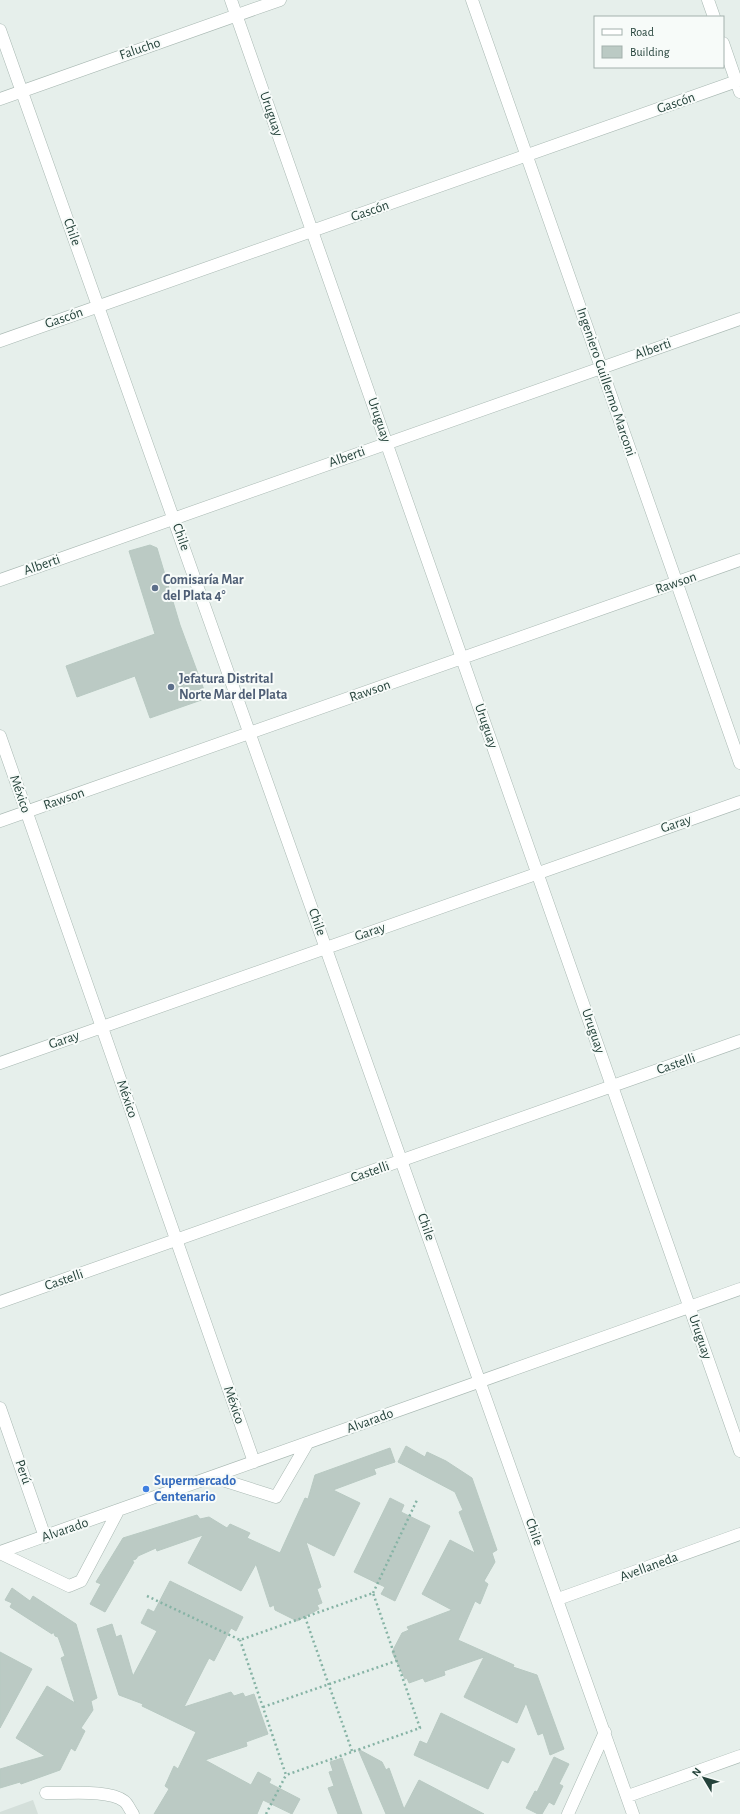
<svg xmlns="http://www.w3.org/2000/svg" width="740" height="1814" font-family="'Alegreya Sans',sans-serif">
<rect width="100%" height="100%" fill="#e6efeb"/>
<path fill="#d4dfda" d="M33,1800L38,1814H0V1812Z"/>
<path fill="#bbcac4" stroke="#b8c9c2" d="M150,545L157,548L180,625L207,698L150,718L135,676L77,697L66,666L155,634L129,551Z
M406,1446L425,1457L427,1452L446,1461L472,1478L497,1550L492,1553L495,1562L484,1581L488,1584L480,1604L475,1601L458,1640L514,1665L513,1667L537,1675L564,1749L550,1755L543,1733L538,1735L526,1703L517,1723L464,1697L484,1657L444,1671L445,1675L425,1682L423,1678L409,1683L407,1678L405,1679L392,1652L402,1633L409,1630L407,1627L452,1610L422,1594L450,1540L475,1553L459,1512L463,1510L455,1492L398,1462Z
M390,1448L395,1462L374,1469L376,1474L333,1490L360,1503L334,1556L306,1542L321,1587L317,1589L322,1603L317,1605L319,1609L297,1621L275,1610L274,1605L270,1607L256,1564L241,1591L188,1563L203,1535L157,1551L156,1548L138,1556L136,1559L131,1561L134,1562L105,1612L90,1604L101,1584L96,1582L123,1538L197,1515L200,1519L209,1517L227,1528L230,1524L250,1533L247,1538L280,1553L305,1498L308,1499L315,1475Z
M390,1498L404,1505L401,1512L430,1526L395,1601L381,1594L385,1587L354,1572Z
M170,1581L243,1617L236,1631L231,1628L214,1661L209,1658L184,1707L231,1692L234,1696L243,1693L245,1697L254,1694L268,1734L246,1742L247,1746L205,1760L251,1785L258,1772L271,1779L269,1783L300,1799L292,1814L263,1800L257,1814H154L169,1789L165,1786L174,1766L178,1769L196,1732L142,1706L143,1704L119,1695L97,1629L112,1624L116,1637L121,1635L133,1676L157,1631L141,1623L148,1609L154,1612Z
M12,1588L30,1601L33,1596L76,1624L97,1698L91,1701L93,1710L81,1728L85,1731L75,1751L71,1748L60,1770L21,1784L20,1782L0,1788V1769L45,1756L16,1738L47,1686L75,1703L61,1658L65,1656L58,1637L55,1636L53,1631L52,1634L10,1607L12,1603L5,1600Z
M0,1652L32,1669L0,1728Z
M441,1713L515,1749L508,1763L502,1760L488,1789L414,1755L420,1741L427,1744Z
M358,1749L382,1762L386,1770L389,1768L404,1809L419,1780L484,1814H386Z
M554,1757L569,1764L559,1784L563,1786L554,1805L549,1802L542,1814H538L526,1808L535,1791L537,1792Z
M342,1758L362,1814H338L328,1788L334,1786L329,1772L333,1771L330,1762Z"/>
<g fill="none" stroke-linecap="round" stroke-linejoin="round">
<g stroke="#a8b8b2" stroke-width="13">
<path id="minor" d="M231,0L740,1451
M472,0L740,763
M708,0L714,17
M0,30L633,1814
M723,43L740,92
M0,99L280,0
M0,341L740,80
M0,580L740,319
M0,736L254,1462
M0,821L740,560
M0,1063L740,802
M0,1302L740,1041
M0,1408L45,1537
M213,1477L276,1497L307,1444
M0,1552L740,1289
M0,1553L69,1586L81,1581L118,1511
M558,1599L740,1534
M46,1793C67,1794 108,1789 124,1801C128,1804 130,1810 133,1814
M628,1796L740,1756
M568,1814L605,1732"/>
</g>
<path stroke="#86b3a5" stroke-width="2.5" stroke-dasharray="2 3" stroke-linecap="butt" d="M373,1593L417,1500
M147,1596L240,1640L373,1593L420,1728L286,1775L240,1640
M305,1617L352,1751
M263,1707L396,1661
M266,1814L286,1775"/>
<use href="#minor" stroke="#fff" stroke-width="12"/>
</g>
<g fill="#5c6f8a" stroke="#f7fbf9" stroke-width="1.5">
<circle cx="155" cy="588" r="4"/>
<circle cx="171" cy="687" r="4"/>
</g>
<circle fill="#3f7fe0" stroke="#f7fbf9" stroke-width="1.5" cx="146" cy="1489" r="4"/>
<g text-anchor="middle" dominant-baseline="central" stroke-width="4" stroke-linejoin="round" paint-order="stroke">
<g font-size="14" fill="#24423a" stroke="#f7fbf9">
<text transform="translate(140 49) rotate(-19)">Falucho</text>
<text transform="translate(676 103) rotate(-19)">Gascón</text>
<text transform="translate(271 114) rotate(71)">Uruguay</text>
<text transform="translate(370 211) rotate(-19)">Gascón</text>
<text transform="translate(72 232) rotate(70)">Chile</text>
<text transform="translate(64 318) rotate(-19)">Gascón</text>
<text transform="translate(653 349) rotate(-19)">Alberti</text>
<text transform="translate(606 382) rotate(71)">Ingeniero Guillermo Marconi</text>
<text transform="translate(379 420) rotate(71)">Uruguay</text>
<text transform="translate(347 457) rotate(-19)">Alberti</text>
<text transform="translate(181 537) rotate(70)">Chile</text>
<text transform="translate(42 565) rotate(-19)">Alberti</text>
<text transform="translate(676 583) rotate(-19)">Rawson</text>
<text transform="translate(370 691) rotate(-19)">Rawson</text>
<text transform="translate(486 726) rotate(71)">Uruguay</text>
<text transform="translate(20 794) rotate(71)">México</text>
<text transform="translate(64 799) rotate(-19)">Rawson</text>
<text transform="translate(676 824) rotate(-19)">Garay</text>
<text transform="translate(317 922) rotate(70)">Chile</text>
<text transform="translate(370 932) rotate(-19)">Garay</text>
<text transform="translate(593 1031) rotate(71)">Uruguay</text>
<text transform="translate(64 1040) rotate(-19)">Garay</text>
<text transform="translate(676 1064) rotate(-19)">Castelli</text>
<text transform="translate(127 1099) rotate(71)">México</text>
<text transform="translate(370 1172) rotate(-19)">Castelli</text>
<text transform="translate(426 1227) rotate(70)">Chile</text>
<text transform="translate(64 1280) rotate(-19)">Castelli</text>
<text transform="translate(700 1337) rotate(71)">Uruguay</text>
<text transform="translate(234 1405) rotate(71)">México</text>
<text transform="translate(370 1421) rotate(-20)">Alvarado</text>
<text transform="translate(23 1472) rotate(71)">Perú</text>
<text transform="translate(65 1530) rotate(-19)">Alvarado</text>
<text transform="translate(534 1532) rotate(70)">Chile</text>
<text transform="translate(649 1567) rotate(-20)">Avellaneda</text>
</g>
<g font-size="14" font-weight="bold" fill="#4e5e75" stroke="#f7fbf9" text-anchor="start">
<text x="163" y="580">Comisaría Mar<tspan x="163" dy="16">del Plata 4°</tspan></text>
<text x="179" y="679">Jefatura Distrital<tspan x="179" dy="16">Norte Mar del Plata</tspan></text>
</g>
<g font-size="14" font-weight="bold" fill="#366cbe" stroke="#f7fbf9" text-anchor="start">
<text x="154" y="1481">Supermercado<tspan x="154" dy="16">Centenario</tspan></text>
</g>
</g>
<rect x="594" y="16" width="130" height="52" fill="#f7fbf9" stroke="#a3b1ad"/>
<rect x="602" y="29" width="20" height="6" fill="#ffffff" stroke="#a3b1ad"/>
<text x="630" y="36" font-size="12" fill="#24423a">Road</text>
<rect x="602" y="46" width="20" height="12" fill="#bbcac4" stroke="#a3b1ad"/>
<text x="630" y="56" font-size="12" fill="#24423a">Building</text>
<g transform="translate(704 1778) rotate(308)" stroke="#f7fbf9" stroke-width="3" paint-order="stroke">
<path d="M0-3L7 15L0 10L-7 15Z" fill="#24423a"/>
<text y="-6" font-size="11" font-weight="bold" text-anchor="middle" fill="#24423a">N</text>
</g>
</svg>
